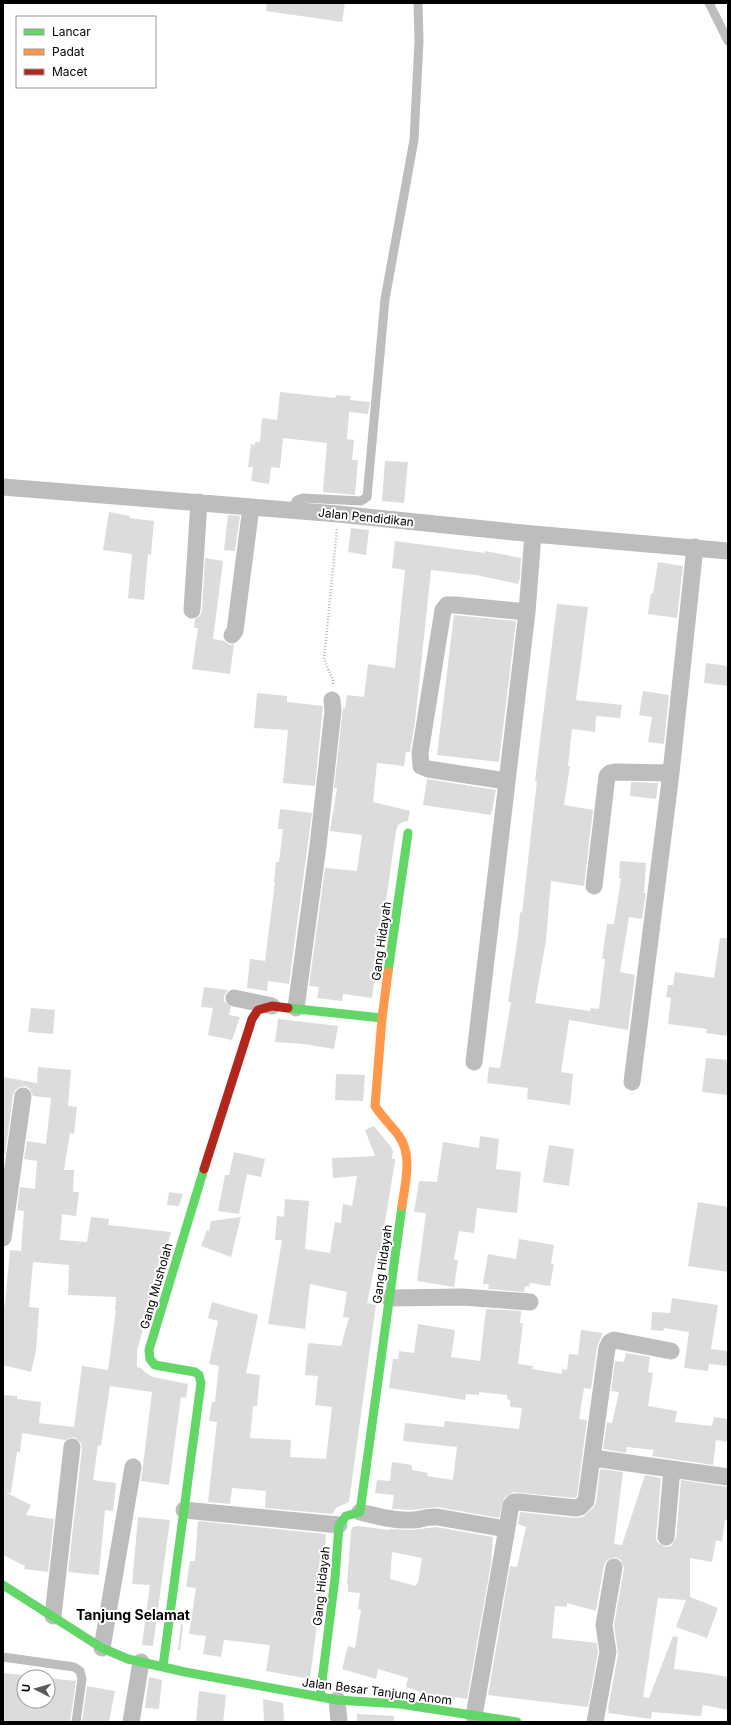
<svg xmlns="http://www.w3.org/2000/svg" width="731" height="1725" font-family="Inter,sans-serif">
<rect width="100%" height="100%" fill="#fff"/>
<path fill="#dcdcdc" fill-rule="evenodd" d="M267,3H345L342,22L266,11Z
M280,392L335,398L336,395L351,396L350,400L370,402L368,414L349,412L347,439L354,440L352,460H358L355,495L323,492L327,443L283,438L280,468L271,467L269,484L251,481L253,467H248L251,444L255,445V442H260L262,418L277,420Z
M385,461L408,462L404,503L382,501Z
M109,512L130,516V518L154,521L151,555L148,554L144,600L128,598L132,554L103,550Z
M228,515L240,516L235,551L224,550Z
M351,528L369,530L366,555L348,552Z
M395,541L485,553V551L521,558L520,578L518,584L476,575L431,570L415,722L410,752H406L404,766L377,763L373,802L410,811L408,821L403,822L398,825L396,831L372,998L343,994L342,1001L317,998L319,987L309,986L325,868L357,871L362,835L330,831L337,788H334L343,708L345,709L347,695L364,697L368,664L395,668L405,570L392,568Z
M205,558L223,561L213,639L224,641L230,645L234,644L230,674L192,669L198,628H194L195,619L200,616L202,611Z
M658,562L683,566L677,618L648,614L651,593L653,594Z
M557,604L588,607L576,700L622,705L620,718L596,716L595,732L572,729L568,766H570L564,805L593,810L584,886L551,881L546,940L535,1003L590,1011L591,1008L599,1009L605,959H602L607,924H614L621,879L619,878L620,861L646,863L644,893H646L642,919L629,917L620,972L635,975L628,1030L569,1020L561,1072L573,1074L570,1105L527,1099L528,1088L487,1083L489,1067L500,1068L511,1002H508L518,936L520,912L522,913L537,781H535Z
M454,615L516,621L499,762L437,755Z
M706,663L728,666V686L704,683Z
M643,691L669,695L664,744L648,742L652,717L639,715Z
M257,693L287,696V702L323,706L315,786L283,783L288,730L254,728Z
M427,779L496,790L491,815L423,805Z
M631,782L658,783L656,799L630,796Z
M280,809L312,813L289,984L268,981L267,991L247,988L250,959L265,961L275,882H274L276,862H279L283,829H278Z
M720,938H728V1036L706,1033L707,1029L668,1024L671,998L666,997L668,985H673L675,972L714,978Z
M204,987L228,990L224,996V1001L231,1007L229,1015L240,1017L232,1040L208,1035L213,1008L201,1007Z
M31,1008L55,1010L53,1034L28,1032Z
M278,1019L338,1026L334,1049L304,1044L275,1042Z
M706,1058L728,1060V1095L702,1092Z
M38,1067L71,1070L68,1106L77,1107L74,1134L70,1133L64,1170H74L73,1192H79L76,1216L62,1214L60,1240L87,1242L91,1217L109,1219L108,1225L171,1232L164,1256H162L156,1280H155L154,1288L137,1351V1367L141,1368L146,1373L153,1377L188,1384L186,1398L181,1397L169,1485L141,1481L152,1392L110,1386L101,1446L98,1445L93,1480L116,1483L113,1511L105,1510L99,1575L68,1572L82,1448L81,1443L74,1437L65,1440L22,1433L20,1452H17L11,1493H7L31,1505L26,1515L54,1519L48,1572L24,1569L25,1566L3,1555V1395L17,1396V1399L41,1402L39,1423L74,1427L82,1366L108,1370L116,1310H115L116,1297L68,1295L69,1265L33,1262L29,1307L39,1308L36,1351L31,1372L3,1365V1305H5L10,1250L21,1251L24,1211L17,1210L20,1187L35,1189L37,1161L24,1159L27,1141L46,1144L51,1098L33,1096L29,1088L25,1086L20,1087L15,1090L13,1095L5,1155H3V1077L37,1083Z
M336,1074L365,1075L363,1101L335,1100Z
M374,1126L391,1147L393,1151L392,1159H395V1161L384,1228L386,1229L382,1255L377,1254L367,1303L376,1305L349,1502L336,1508L332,1514L265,1508L266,1491L232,1488L230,1504L208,1502L217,1422L209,1421L212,1402H215L219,1366L209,1364L218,1321L208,1318L212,1302L258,1315L246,1373L260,1375L257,1406H253L250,1438L291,1440L290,1457L326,1459L332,1407L315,1405L318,1376L305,1375L308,1343L341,1346L349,1318L343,1317L347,1292L310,1284L305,1329L268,1324L282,1240H275L277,1216L284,1217L285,1199L309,1201L305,1249L330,1253L335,1222L341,1223L343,1204L352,1206L357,1176L333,1178L332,1158L375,1156L365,1130Z
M480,1136L499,1139L496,1169L521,1172L517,1213L477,1208L474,1233L459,1231L454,1260H458L454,1287L417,1281L426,1213L414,1212L419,1181L437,1182L443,1142L479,1148Z
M549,1145L574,1149L569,1186L543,1182Z
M234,1152L265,1159L261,1177L247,1174L239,1214L218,1211L225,1175H229Z
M169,1192L183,1194L179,1206L167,1205Z
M698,1202L728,1207V1272L688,1266Z
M241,1217L231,1257L201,1246L207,1230L209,1231L211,1221Z
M519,1239L554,1245L551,1264H554L550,1286L530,1283L529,1287L525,1286L524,1292L488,1289L489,1284H483L488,1254L516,1259Z
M672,1298L718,1305L711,1349L728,1351V1366L709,1364L708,1371L684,1368L689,1332L664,1328L663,1331L651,1330L652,1312L670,1313Z
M486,1309L521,1311L520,1323H523L518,1364L533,1366L532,1369L562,1374V1369L567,1370L569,1354L578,1355L581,1330L603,1333L597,1347L591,1389L584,1388L579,1419L587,1420L577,1496L575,1498L513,1492L504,1498L499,1518L437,1507L412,1510L392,1509L394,1495L375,1493L377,1480L390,1481L392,1462L412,1465V1470L428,1473L427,1476L453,1480L457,1447L403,1441L405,1423L444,1427L445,1421L519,1429L522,1408L510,1407V1400L507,1399V1395L479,1392V1395L466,1394L465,1400L389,1388L393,1359H398L399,1351L414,1353L418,1324L455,1330L451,1357L480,1361Z
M626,1353L650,1357L648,1372L653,1373L648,1406L677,1411L675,1422L712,1426L714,1417L728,1419V1442L716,1440L713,1465L652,1456L654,1450L627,1447L626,1453L603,1449L607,1422L612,1423L619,1392L611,1391L615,1361L624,1362Z
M600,1469L623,1472L614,1544L622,1545L645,1475L661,1478L656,1537L657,1542L665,1547L671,1546L676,1538L681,1480L728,1487V1521L725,1520L722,1542L716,1540L712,1562L690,1558V1597L718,1608L707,1638L676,1627L686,1600L658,1598L643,1697L649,1698L673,1636L678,1637L674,1669L706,1673L728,1677V1710L703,1705L701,1716L652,1712L651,1719L608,1713L609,1709H608L618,1654L614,1625L624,1568L621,1560L615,1557L607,1560L604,1565L596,1611L567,1603V1607L555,1606L552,1638L597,1643L598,1652L588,1707L488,1695L510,1566L517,1567L526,1527L518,1524L520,1512L575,1518L583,1517L593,1508L596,1503Z
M138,1517L170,1520L153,1646L142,1645L150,1585L132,1584Z
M198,1521L326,1534L323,1577L310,1679L266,1671L270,1645L224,1640L221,1657L203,1654L206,1636L189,1634L196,1588L186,1587L190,1561H195Z
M358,1526L389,1530V1529L412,1530L436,1527L493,1537L491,1564L467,1699L455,1697L454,1700L435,1697L406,1687L408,1678L378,1669L376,1679L342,1669L348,1646L355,1648L361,1610L358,1609L360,1593L348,1592V1585L347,1584L351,1530L353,1527ZM392,1552L422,1558L418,1583H417L416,1586L390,1579Z
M181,1624L183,1625L180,1650H178Z
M3,1673L38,1677H24V1701H48V1678L76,1681L70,1722H3Z
M149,1677L162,1680L159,1709L145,1708Z
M87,1686L115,1691L109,1722H82Z
M199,1691L226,1695L223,1722H196Z
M263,1699L283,1703L284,1722H264Z
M357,1714L394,1716V1722H357Z"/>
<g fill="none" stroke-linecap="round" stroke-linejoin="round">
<path stroke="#b8b8b8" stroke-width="2.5" stroke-dasharray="1 2" stroke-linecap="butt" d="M333,684V680L324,659L337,529"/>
<path stroke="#bdbdbd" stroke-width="9" d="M709,3L728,41
M291,510L297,500L303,498L361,501L367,497L385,299L414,140L419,41L418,3
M3,1657L74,1667L80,1671L82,1679L76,1722"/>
<path stroke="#bdbdbd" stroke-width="17" d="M3,487L338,514L533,534L728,551
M192,610L199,502
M232,635L235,631L251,507
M506,781L428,769L421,766L420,753L443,610L447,605H455L527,612
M594,886L607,776L610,773L615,772L671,773
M234,998L272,1006
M296,1008L318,846L333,711L332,700
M474,1062L527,612L533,534
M632,1082L671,773L695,547
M3,1238L23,1096
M389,1298L462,1297L530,1302
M593,1458L728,1477
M184,1510L339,1525
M360,1512C377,1516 394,1521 412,1520C422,1520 425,1516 437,1517L506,1529
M666,1537L672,1469
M53,1616L72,1447
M102,1648L133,1467
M337,1700L339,1722
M474,1716L511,1505L514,1502H519L576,1508L580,1507L586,1501L607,1348L610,1342L614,1340L671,1351
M131,1722L141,1662
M595,1722L608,1652L604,1625L614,1567"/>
<path stroke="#63d668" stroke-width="9" d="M388,972L408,833
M288,1008L382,1018
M3,1585L102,1648L128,1659L185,1672L337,1700L400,1704L517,1722
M163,1666L201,1383L199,1375L195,1372L155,1365L150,1359L149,1350L204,1169
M320,1697L335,1578L339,1525L346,1516L360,1512L402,1206"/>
<path stroke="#ff974d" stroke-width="9" d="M388,972L382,1018L375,1106C382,1117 391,1125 399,1136C413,1156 405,1183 402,1206"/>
<path stroke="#b3261e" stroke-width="9" d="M204,1169L252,1019L258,1010L272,1006L288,1008"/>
</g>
<g text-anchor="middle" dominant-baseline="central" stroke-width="4" stroke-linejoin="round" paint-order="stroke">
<g font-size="12" fill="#000" stroke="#fff">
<text transform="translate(366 517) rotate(6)">Jalan Pendidikan</text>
<text transform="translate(381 941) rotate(-82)">Gang Hidayah</text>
<text transform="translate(382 1264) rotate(-82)">Gang Hidayah</text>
<text transform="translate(156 1286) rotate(-74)">Gang Musholah</text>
<text transform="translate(321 1586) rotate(-84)">Gang Hidayah</text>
<text transform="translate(377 1691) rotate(7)">Jalan Besar Tanjung Anom</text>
</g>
<g font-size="14" font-weight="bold" fill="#000" stroke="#fff">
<text x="133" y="1614">Tanjung Selamat</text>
</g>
</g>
<rect width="731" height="1725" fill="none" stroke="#000000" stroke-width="8"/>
<rect x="16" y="16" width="140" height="72" fill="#ffffff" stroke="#999999"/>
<rect x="24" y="29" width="20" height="6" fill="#63d668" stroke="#999999"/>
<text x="52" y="36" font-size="12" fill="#000000">Lancar</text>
<rect x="24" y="49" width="20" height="6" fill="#ff974d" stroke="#999999"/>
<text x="52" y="56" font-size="12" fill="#000000">Padat</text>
<rect x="24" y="69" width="20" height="6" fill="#b3261e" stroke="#999999"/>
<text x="52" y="76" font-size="12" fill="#000000">Macet</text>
<g transform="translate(36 1689) rotate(276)"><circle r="19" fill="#ffffff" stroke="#999999"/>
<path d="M0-3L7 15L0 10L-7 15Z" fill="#595959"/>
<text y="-6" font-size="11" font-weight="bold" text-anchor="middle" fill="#000000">U</text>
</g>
</svg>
